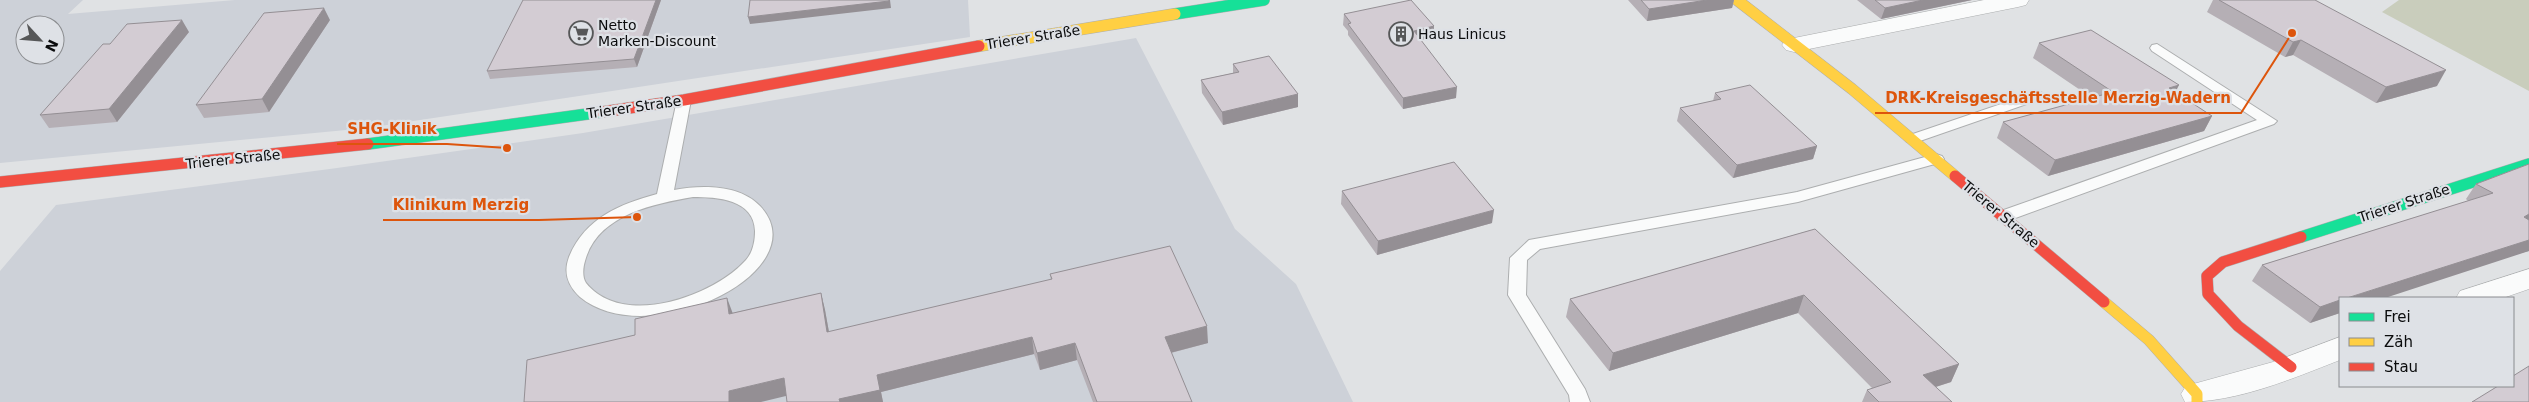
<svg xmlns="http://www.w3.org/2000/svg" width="2529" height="402" font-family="'DejaVu Sans',sans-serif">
<rect width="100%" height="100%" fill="#e0e2e4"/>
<path fill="#cdd1d8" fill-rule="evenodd" d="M0,0H83L68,14L235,0H968L970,37L367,128L0,163ZM25,25H55V55H25Z
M1136,38L1235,229L1296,284L1353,402H0V271L56,205L337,168L583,133Z"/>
<path fill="#c9cdbc" d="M2399,0H2529V91L2382,12Z"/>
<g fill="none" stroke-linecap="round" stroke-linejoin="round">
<g stroke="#acaeaf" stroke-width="2">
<path id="lane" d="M2157,44L2277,121L2274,124L2010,220H1998L1996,216L1998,212L2257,120L2152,51L2150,48L2152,45Z
M2039,91L2046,95L2044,98L1917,142H1907L1904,139L1907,136Z
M684,96L691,100L674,190C701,185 739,184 760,206C820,270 649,354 580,297C568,286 563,273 569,257C585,218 620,204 657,194L677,100ZM693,197C717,197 754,199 755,231C755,241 753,252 746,260C714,296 623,329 586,283C582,277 583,267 585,261C597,215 653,204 693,197Z
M1936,154L1942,156L1944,159L1942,162L1798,202L1540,249L1527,260L1526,295L1585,389L1590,402H1570L1569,395L1508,295L1510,258L1529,240L1797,192Z"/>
</g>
<g stroke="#acaeaf" stroke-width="1">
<path id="street" d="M1984,0H2029L2026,5L2018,7L1794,52L1786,50L1782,45L1786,40L1794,38Z
M2529,269V289L2503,298H2456L2460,291Z
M2340,337V360C2291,379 2238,402 2185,402L2181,394L2186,386L2273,362Z"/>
</g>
<g stroke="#acaeaf" stroke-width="12">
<path id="fast" d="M1175,14L1264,0
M368,144L602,112
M2301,237L2529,164"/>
</g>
<g stroke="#acaeaf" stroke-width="12">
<path id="slow" d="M1737,0L1852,89L1955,176
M979,46L1175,14
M2104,302L2149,340L2197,394V402"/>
</g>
<g stroke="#acaeaf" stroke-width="12">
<path id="jam" d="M602,112L684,100L979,46
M1955,176L2104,302
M0,182L368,144
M2291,367L2238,326L2208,294L2207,276L2223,262L2301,237"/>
</g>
<use href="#lane" fill="#fafbfb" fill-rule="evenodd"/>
<use href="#street" fill="#fafbfb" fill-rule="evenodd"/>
<use href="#fast" stroke="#16e098" stroke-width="11"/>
<use href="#slow" stroke="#ffcf43" stroke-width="11"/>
<use href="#jam" stroke="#f24e42" stroke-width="11"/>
</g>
<path fill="#b5afb5" d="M661,0L637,67L490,79L487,71Z
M1628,0H1734L1732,8L1647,21Z
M1857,0H1972L1881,19Z
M2213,0H2315L2437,86L2376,103L2293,55L2285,57L2207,12Z
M1344,14L1434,26L1433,37L1421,40L1456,98L1403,109L1348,35V31L1343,25Z
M330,20L269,112L204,118L196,105Z
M189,32L117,122L49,128L40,115L110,44Z
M2039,43L2175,92L2212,116L2204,131L2048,176L1997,138L2003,122L2092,98L2033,58Z
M1233,64L1298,94V107L1223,125L1202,93L1201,80L1233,73Z
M1715,93L1817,146L1813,159L1733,178L1677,121L1680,108L1713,101Z
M2529,164V251L2340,298V313L2310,323L2252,281L2262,265L2468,201L2466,199L2476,184Z
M1342,191L1492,223L1377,255L1341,204Z
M1815,229L1959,364L1951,382L1936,387L1952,402H1862L1867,390L1872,388L1798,313L1609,371L1566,317L1570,299Z
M1050,274L1208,343L1171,353L1192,402H1093L1077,360L1040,370L1034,354L881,392L883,402H787V396L732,313L821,293L825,310L829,332L1051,280Z"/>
<path fill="#948f94" d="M656,0H661L637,67L634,59Z
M890,0L891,8L750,24L748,17Z
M1707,0H1734L1732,8L1647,21L1649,9Z
M1923,0H1972L1881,19L1885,8Z
M324,8L330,20L269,112L262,99Z
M182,20L189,32L117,122L109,109Z
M1434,26L1433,37L1413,42L1414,31Z
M2301,40L2293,55L2285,57L2293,42Z
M2446,70L2437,86L2376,103L2386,87Z
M2179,85L2171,101L2169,88Z
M1457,87L1456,98L1403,109V98Z
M1298,94V107L1223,125L1222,112Z
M2212,116L2204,131L2048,176L2055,160Z
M1817,146L1813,159L1733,178L1737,165Z
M1494,210L1492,223L1377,255L1378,241Z
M2529,214V225L2524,217Z
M2529,240V251L2385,298H2347Z
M821,293L825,310L832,349L827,332Z
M1804,295L1798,313L1609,371L1613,353Z
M727,298L733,314H729Z
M2340,300V313L2310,323L2320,307Z
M1207,326L1208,343L1166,354L1165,337Z
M1032,337L1034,354L881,392L883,402H840L839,399L877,375Z
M1075,343L1077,360L1040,370L1037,353Z
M1959,364L1951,382L1916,393L1923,375Z
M784,378L790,395L761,402H729V391Z"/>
<path fill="#d3ccd3" stroke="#948f94" d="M523,0H656L634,59L487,71Z
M750,0H889V1L748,17Z
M1411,0L1434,26L1414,31L1457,87L1403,98L1348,24L1351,23L1344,14Z
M1641,0H1707L1649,9Z
M1875,0H1923L1885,8Z
M2219,0H2315L2446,70L2386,87L2301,40L2293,42Z
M324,8L262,99L196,105L264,13Z
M182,20L109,109L40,115L103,44H110L127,24Z
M2091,30L2179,85L2169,88L2212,116L2055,160L2003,122L2113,92L2039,43Z
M1269,56L1298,94L1222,112L1201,80L1239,72L1233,64Z
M1750,85L1817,146L1737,165L1680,108L1721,99L1715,93Z
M1454,162L1494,210L1378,241L1342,191Z
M2529,164V214L2524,217L2529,220V240L2347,298H2340V300L2320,307L2262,265L2493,193L2476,184Z
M1815,229L1959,364L1923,375L1952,402H1879L1867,390L1891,382L1804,295L1613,353L1570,299Z
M1170,246L1207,326L1165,337L1192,402H1097L1075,343L1037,353L1032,337L877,375L880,390L839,399L840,402H787L784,378L729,391V402H524L527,360L635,335V319L727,298L729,314L821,293L827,332L1052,279L1050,274Z
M2529,366V402H2472L2498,386H2513V376Z"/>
<defs>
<g id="supermarket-ring" transform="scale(1.25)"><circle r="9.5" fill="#dee1e6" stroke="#565758" stroke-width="1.5"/><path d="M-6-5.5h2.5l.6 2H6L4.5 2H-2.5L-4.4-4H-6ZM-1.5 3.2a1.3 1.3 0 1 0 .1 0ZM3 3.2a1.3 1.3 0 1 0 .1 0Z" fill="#565758"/></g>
<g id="building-ring" transform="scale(1.25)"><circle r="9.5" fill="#dee1e6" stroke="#565758" stroke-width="1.5"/><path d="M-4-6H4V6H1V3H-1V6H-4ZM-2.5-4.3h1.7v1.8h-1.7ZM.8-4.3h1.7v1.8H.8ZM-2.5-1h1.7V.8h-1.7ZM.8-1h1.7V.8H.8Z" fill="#565758"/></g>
</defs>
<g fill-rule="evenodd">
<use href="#supermarket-ring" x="581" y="33"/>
<use href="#building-ring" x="1401" y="34"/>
</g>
<g text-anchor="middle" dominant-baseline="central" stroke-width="4.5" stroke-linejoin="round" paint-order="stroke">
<g font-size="14" fill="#0b0c0d" stroke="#dee1e6" text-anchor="start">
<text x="598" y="25">Netto<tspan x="598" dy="16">Marken-Discount</tspan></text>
<text x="1418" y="34">Haus Linicus</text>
</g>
<g font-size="14" fill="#0b0c0d" stroke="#dee1e6">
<text transform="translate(1033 37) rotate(-9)">Trierer Straße</text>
<text transform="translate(634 107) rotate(-8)">Trierer Straße</text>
<text transform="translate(233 159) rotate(-6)">Trierer Straße</text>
<text transform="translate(2404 203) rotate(-18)">Trierer Straße</text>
<text transform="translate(2001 214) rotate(40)">Trierer Straße</text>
</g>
</g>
<path fill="none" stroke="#dd550c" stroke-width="2" d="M2292 33L2241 113H1875M507 148L447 144H337M637 217L539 220H383"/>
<g fill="#dd550c" stroke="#dee1e6" stroke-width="2">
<circle cx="2292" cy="33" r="5"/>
<circle cx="507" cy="148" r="5"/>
<circle cx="637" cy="217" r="5"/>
</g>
<g font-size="15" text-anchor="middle" font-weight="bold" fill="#dd550c" stroke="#dee1e6" stroke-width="4.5" stroke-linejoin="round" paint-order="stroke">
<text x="2058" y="103">DRK-Kreisgeschäftsstelle Merzig-Wadern</text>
<text x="392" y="134">SHG-Klinik</text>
<text x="461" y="210">Klinikum Merzig</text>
</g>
<rect x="2339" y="297" width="175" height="90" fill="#dee1e6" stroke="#8a8c8f"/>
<rect x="2349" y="313" width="25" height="8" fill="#16e098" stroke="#8a8c8f"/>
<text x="2384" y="322" font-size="15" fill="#0b0c0d">Frei</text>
<rect x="2349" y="338" width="25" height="8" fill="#ffcf43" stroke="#8a8c8f"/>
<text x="2384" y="347" font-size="15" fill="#0b0c0d">Zäh</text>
<rect x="2349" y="363" width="25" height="8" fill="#f24e42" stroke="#8a8c8f"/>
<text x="2384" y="372" font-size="15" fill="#0b0c0d">Stau</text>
<g transform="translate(40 40) rotate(116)"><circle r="24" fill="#dee1e6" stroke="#8a8c8f"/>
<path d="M0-4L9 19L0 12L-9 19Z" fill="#565758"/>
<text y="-8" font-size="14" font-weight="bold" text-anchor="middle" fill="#0b0c0d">N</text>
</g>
</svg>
